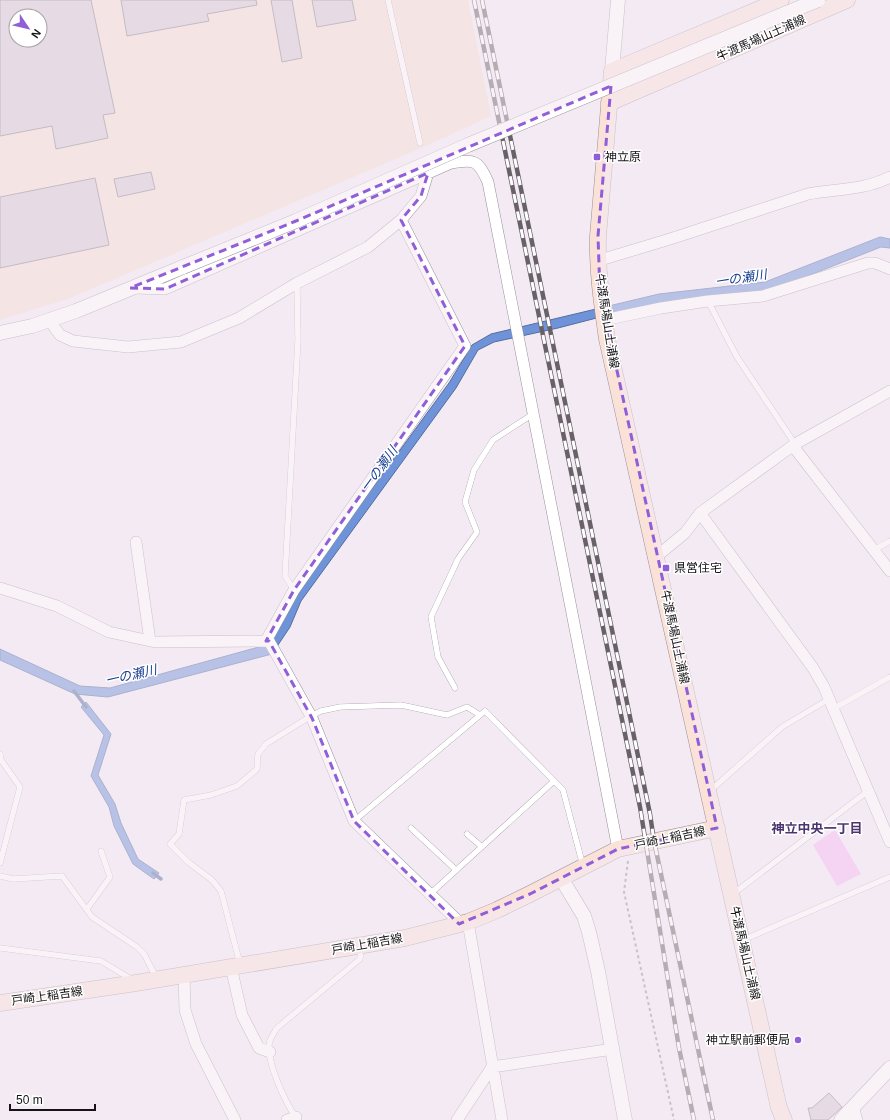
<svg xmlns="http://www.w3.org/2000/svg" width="890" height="1120" font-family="Helvetica,'Noto Sans JP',sans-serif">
<rect width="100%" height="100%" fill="#f4eaf3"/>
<path fill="#f5ded2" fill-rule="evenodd" d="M0,0H468L491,116L428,145L68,299L0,320ZM16,16H40V40H16Z"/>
<path fill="#f6b8f2" d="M835,830L861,874L837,886L813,845Z"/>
<path fill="#6f93d9" stroke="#546d9e" d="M880,237L890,239V248L881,247L767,292L612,314L558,328L494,342L478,350L456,388L301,601L290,627L272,654L108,697L75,694L0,660V649L80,686L110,688L266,645L293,597L449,383L472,345L491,334L659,294L765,282Z
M86,702L111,734L98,775L115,804L121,823L138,859L159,873L154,879L133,864L114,826L109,807L91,776L104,735L81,707Z"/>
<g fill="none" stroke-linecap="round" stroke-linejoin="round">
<path stroke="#546d9e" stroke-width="3.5" d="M74,691L86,707
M153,873L161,879"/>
</g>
<path fill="#d5cbd4" stroke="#8b838a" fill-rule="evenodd" d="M0,0H91L115,113L103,115L108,138L56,149L52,126L0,136ZM16,16H40V40H16Z
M121,0H256L257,5L207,14L209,21L127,36Z
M271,0H292L302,58L282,62Z
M312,0H352L356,20L317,27Z
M151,172L155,189L118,197L114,179Z
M95,178L109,245L0,268V197Z
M829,1093L842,1107L828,1120H811L808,1108H812Z"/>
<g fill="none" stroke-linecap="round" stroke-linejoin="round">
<g stroke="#999099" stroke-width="6">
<path id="service" d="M388,0L420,143
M708,301L737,357L795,444
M874,550L890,541
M294,590L285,576L298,340L297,284
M455,688L438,657L431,617L458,559L477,532L465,502L474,470L493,440L533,414
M833,709L890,677
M0,754L1,760L20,787L0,863
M711,790L782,727L829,699
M354,821L485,711L563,790L583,866
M411,828L456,870
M467,834L482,847
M0,876L13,879L62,876L92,917L137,947L144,954L156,977
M430,894L554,781
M733,894L868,791
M87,909L110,877L101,851
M743,940L890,877
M0,948L101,961L131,979
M240,964L221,891L212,880L188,862L170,844L179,834L184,800L211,795L237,786L257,769L258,754L266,744L311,716L321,711L340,707L401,705L447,715L467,707L480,715
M296,1118C285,1101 268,1066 269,1045C269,1040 274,1033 277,1028L360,959L361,948"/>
</g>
<g stroke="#999099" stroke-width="12">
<path id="minor" d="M597,261L670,239L808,194C835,189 865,190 890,177
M135,288L165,289L451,163C475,159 478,160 488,182L618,849
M49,320L60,335L73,341L128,347L181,342L239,318L297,283L368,247L401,220L421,196L428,173
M604,320L661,308L708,301L763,296L868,263H875L890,269
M795,444L796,450L890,571
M700,513L813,668L824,687L890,842
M136,542L150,641
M657,556L685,533L700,513L795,444L890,391
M0,588L57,606L109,632L155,642L269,641L312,718L354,821L456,919L459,924
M266,641L294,590L465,346L401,220
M468,922L502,1120
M231,967L242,1015L259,1048L270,1052
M184,975L185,1010L196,1044L235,1120
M853,1107L857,1120
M287,1120L296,1117
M457,1120L492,1067L613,1049"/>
</g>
<g stroke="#999099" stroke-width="15">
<path id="tertiary" d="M612,71L618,0
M0,333L32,326L76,311L183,267
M561,878L584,916L589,932L598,971L625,1120
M841,1120L890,1068"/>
</g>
<g stroke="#999099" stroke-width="17">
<path id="secondary" d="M781,0L612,71L598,236C597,271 602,304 607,339L779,1108L784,1120
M609,103L847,0
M0,1003L136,983L405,938L468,922L497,910L530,894L618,849L717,828"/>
</g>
<path stroke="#989197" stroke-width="2" stroke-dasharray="3 3" stroke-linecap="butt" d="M628,861L624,892L674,1120"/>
<use href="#service" stroke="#fff" stroke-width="5.5"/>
<use href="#minor" stroke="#fff" stroke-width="11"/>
<use href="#tertiary" stroke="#fff" stroke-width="14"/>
<use href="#secondary" stroke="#fbe2d9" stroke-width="16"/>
<g stroke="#686268" stroke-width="4.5">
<path id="rail" d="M474,0L640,807L679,1048L694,1120
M482,0L650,814L654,841L713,1120"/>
</g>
<use href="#rail" stroke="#fff" stroke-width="3" stroke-dasharray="9" stroke-linecap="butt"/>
<g stroke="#999099" stroke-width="15" stroke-linecap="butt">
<path id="tertiary-bridge" d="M183,267L296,221L468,145L818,0"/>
</g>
<use href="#tertiary-bridge" stroke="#fff" stroke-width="14"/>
</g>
<path d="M0 0H890V1120H0ZM611,86L598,236L600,293L717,828L618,849L530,894L459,924L354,821L312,718L269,641H266L294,590L465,346L401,220L421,196L428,173L165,289L130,288L296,221Z" fill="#f4eaf3" fill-opacity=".55" fill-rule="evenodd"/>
<path fill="none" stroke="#905fd8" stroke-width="3" stroke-dasharray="8 5" stroke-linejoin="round" d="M611,86L598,236L600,293L717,828L618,849L530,894L459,924L354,821L312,718L269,641H266L294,590L465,346L401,220L421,196L428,173L165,289L130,288L296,221Z"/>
<g fill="#905fd8" stroke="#fff" stroke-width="1.5">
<rect x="593" y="153" width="8" height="8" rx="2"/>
<rect x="662" y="564" width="8" height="8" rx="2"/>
<circle cx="798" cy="1040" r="4"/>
</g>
<g text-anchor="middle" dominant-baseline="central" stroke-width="3" stroke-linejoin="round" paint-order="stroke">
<g font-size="12" fill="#161316" stroke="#fff">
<text transform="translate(761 38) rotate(-24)">牛渡馬場山土浦線</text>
<text transform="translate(607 321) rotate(81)">牛渡馬場山土浦線</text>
<text transform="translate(675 637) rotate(78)">牛渡馬場山土浦線</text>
<text transform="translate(670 838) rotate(-12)">戸崎上稲吉線</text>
<text transform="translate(367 944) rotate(-10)">戸崎上稲吉線</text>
<text transform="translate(745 953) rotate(77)">牛渡馬場山土浦線</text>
<text transform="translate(47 996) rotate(-8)">戸崎上稲吉線</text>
</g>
<g font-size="12" fill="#161316" stroke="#fff" text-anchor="start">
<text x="605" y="157">神立原</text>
<text x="674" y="568">県営住宅</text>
<text x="790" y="1040" text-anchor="end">神立駅前郵便局</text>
</g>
<g font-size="13" font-style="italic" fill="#183f91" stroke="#fff">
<text transform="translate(741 278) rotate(-9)">一の瀬川</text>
<text transform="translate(379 469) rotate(-54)">一の瀬川</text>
<text transform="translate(131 675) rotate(-13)">一の瀬川</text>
</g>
<g font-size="13" font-weight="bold" fill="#4c3470" stroke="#fff">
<text x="817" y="828">神立中央一丁目</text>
</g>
</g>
<g transform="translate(28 28) rotate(125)"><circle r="19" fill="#ffffff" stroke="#a2a1a2"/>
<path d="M0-3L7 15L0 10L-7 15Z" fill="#905fd8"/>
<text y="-6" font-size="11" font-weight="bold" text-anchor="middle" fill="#161316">N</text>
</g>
<path d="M10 1104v6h85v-6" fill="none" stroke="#161316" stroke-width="2"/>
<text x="16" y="1104" font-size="12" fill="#161316" stroke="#ffffff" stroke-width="3" paint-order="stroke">50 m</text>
</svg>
